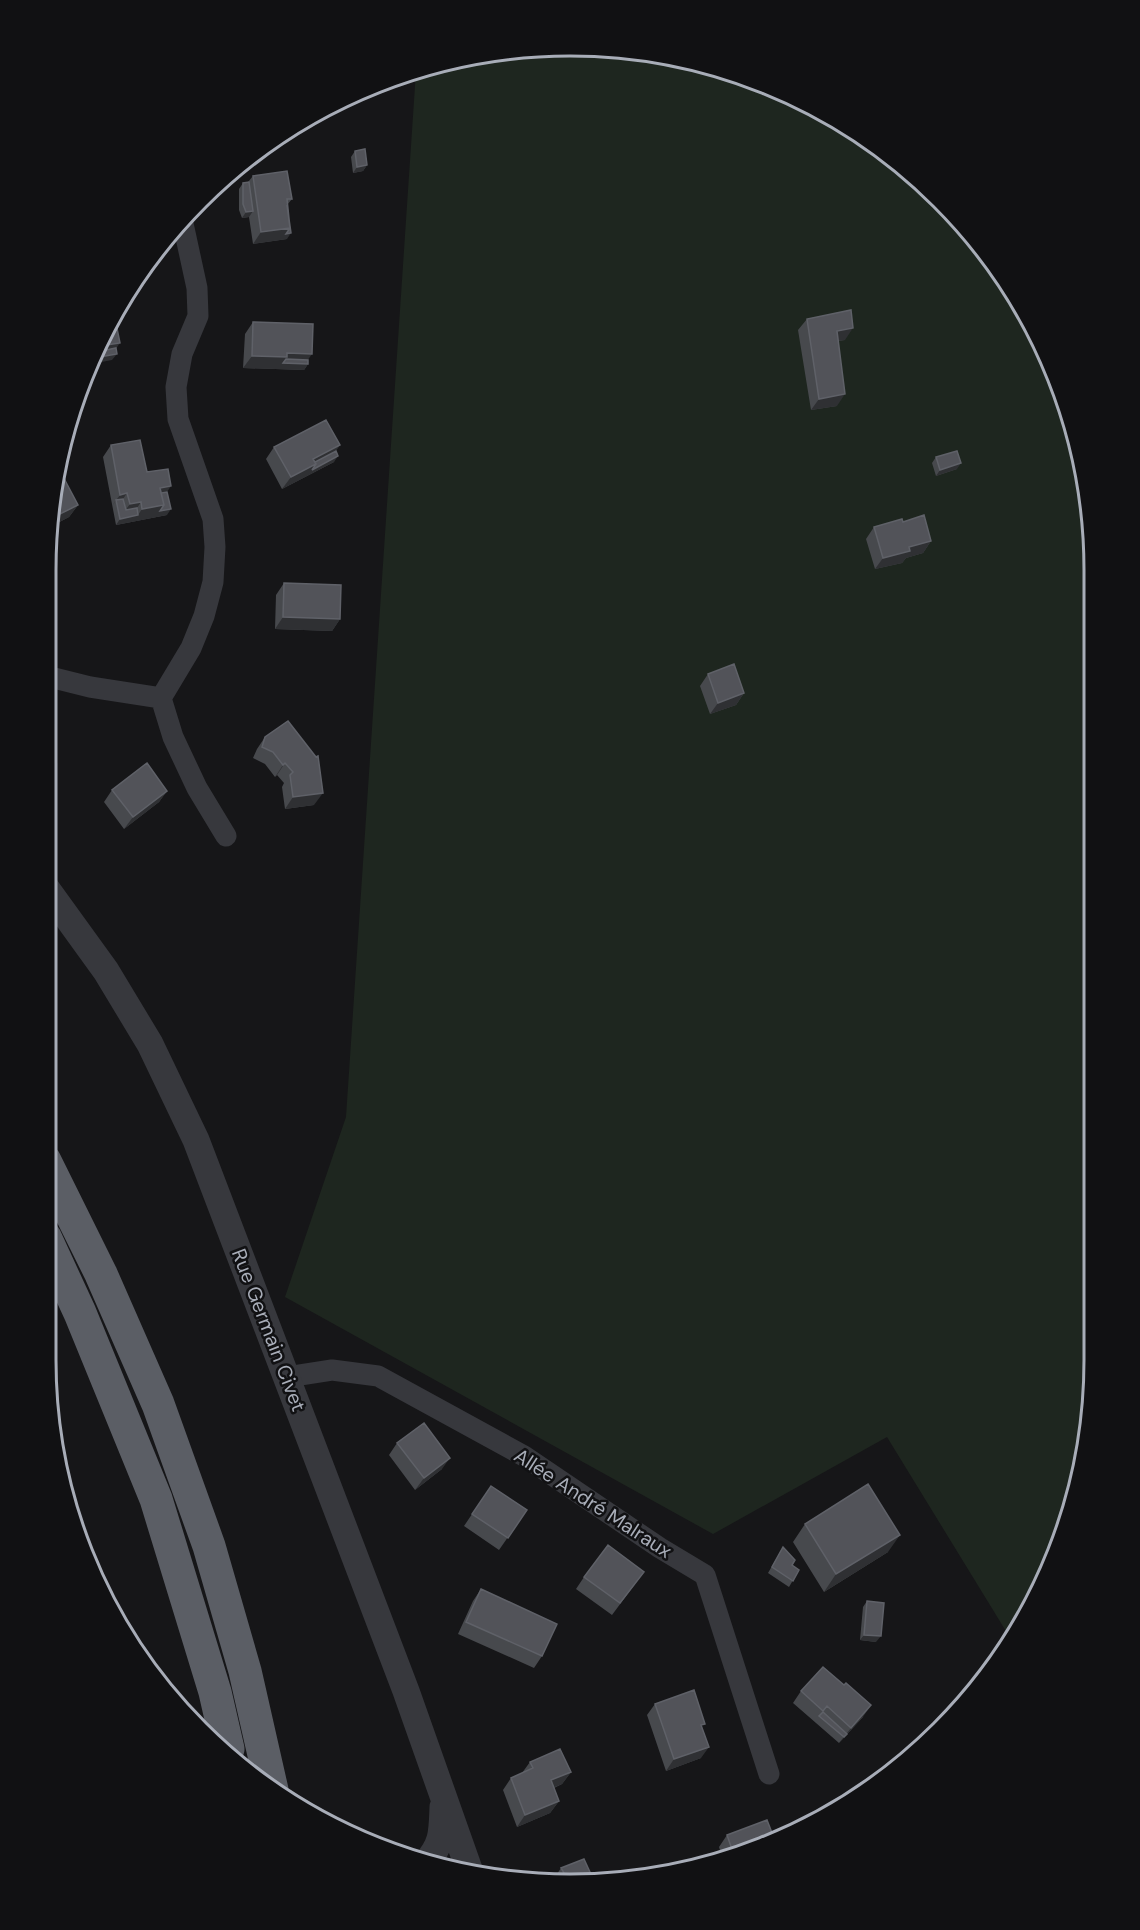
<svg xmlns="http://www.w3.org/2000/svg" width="1140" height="1930" font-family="'DM Sans',sans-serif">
<rect width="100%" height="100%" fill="#161618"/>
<path fill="#1e261f" d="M570,45L672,55L771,85L861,133L941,199L1024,307L1067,402L1094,535V1395L1067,1529L1012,1641L887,1437L713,1534L285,1297L346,1117L416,71L467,55Z"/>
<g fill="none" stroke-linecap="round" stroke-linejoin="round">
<path stroke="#37383d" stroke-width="21" d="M46,676L90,687L161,698L173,737L197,788L226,836
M161,698L191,648L204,616L213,582L215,547L213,519L178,419L176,387L182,354L198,316L197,288L182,219
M287,1377L332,1370L378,1376L524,1456L660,1548L705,1575L769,1774"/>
<path stroke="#37383d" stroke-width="27" d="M46,888L106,971L150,1044L196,1140L406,1691L470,1872
M426,1863C443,1843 442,1832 443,1807"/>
<path stroke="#5b5e65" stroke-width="33" d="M45,1161L101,1274L158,1404L209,1546L245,1671L272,1790
M45,1237L80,1313L156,1499L215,1692L228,1749"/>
</g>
<path fill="#47494d" d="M355,151L367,165L363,171L353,173L351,157Z
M253,176L292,199L287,205V239L253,244L249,217L242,218L239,210V189L243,183L248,182Z
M807,319L845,340L838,341L837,406L811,410L798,330Z
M253,322L308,360V364L304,370L243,368L245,334Z
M111,445L147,472L167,492V515L116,525L103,457Z
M274,447L336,451L334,462L282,489L266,459Z
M936,457L957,469L936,476L932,463Z
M59,469L78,505L69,517L48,528Z
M903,522L931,541L923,553L906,558L902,563L875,569L866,539L874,527Z
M284,583L340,619L332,631L275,629L276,595Z
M708,674L744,693L736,705L710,714L700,686Z
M288,721L314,805L285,809L282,787L284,783L277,775L275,777L265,764L253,758L257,749L265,737Z
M112,790L167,791L159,802L124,829L104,802Z
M397,1443L442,1469L415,1490L389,1455Z
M491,1486L527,1510L499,1550L464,1526Z
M805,1524L888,1552L824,1592L793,1542Z
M783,1547L792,1565L799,1570L789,1587L768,1573Z
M584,1577L635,1584L612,1615L576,1589Z
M481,1589L542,1656L534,1668L458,1634L473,1601Z
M867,1601L876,1642L860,1640L863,1607Z
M801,1691L863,1717L839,1743L793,1703Z
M655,1704L702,1728L701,1758L666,1771L647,1715Z
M530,1762L571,1772L562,1784L554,1788L559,1801L550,1813L517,1827L503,1790L511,1778L522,1773Z
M727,1835L739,1857L723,1860L719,1847Z
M561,1868L570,1885L549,1882L552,1878L555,1877Z"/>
<path fill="#2f3033" d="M367,165L363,171L353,173L357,167Z
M253,211L249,217L242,218L246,212Z
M290,228L291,233L287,239L253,244L261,232Z
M853,328L845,340L829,342L837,331Z
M120,343L112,354L95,357L100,346Z
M287,353L312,354L305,364H308L304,370L243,368L252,356Z
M117,354L112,360L91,364L94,358Z
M93,367L85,379H84L89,368Z
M845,394L837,406L811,410L819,399Z
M340,445L332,457L338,456L334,462L282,489L291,477L313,459Z
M961,463L957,469L936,476L940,470Z
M171,486L163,498L160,488Z
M127,493L119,505L116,500L112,506L120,495Z
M141,502L133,514L121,516L130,504Z
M78,505L69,517L48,528V524L52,522L56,516Z
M164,505L171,509L167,515L116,525L120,519L138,515L142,509Z
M931,541L923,553L906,558L902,563L875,569L883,558L909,547Z
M283,617L340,619L332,631L275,629Z
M744,693L736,705L710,714L718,703Z
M285,763L277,775L275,777L283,765Z
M167,791L159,802L124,829L133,817Z
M323,793L314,805L285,809L293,797Z
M450,1458L442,1469L415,1490L424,1478Z
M900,1535L888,1552L824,1592L836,1574Z
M864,1635L881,1636L876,1642L860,1640Z
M871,1705L863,1717L839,1743L851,1728Z
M709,1747L701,1758L666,1771L674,1759Z
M571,1772L562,1784L543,1792L551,1780Z
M559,1801L550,1813L517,1827L525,1815Z"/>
<path fill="#525359" stroke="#5f6168" stroke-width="1.5" d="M365,149L367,165L357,167L355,151Z
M287,171L292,199H287L290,228L261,232L253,176Z
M249,182L253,211L246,212L243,204V183Z
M287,205L291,233L286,234L290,228Z
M851,310L853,328L837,331L845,394L819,399L807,319Z
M115,319L120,343L100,346L113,320Z
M253,322L313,324L312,354L287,353V357L252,356Z
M116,348L117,354L94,358L97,352Z
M286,359L308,360V364L283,363Z
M326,420L340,445L313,459L316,464L291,477L274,447Z
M140,440L147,472L168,469L171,486L160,488L164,505L142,509L141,502L130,504L127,493L120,495L111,445Z
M336,451L338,456L312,470L316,464L315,462Z
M957,451L961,463L940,470L936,457Z
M59,469L78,505L56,516L52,507Z
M167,492L171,509L160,511L164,505L161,493Z
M123,499L126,510L137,508L138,515L120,519L116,500Z
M924,515L931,541L909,547L910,551L883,558L874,527L902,519L903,522Z
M284,583L341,585L340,619L283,617Z
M734,664L744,693L718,703L708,674Z
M288,721L316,757L318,756L323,793L293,797L290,775L293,772L285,763L283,765L273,752L262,747L265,737Z
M147,763L167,791L133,817L112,790Z
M424,1423L450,1458L424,1478L397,1443Z
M868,1484L900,1535L836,1574L805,1524Z
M491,1486L527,1510L508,1538L472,1514Z
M608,1545L644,1572L620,1603L584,1577Z
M783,1547L795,1560L792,1565L799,1570L793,1581L772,1567Z
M481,1589L557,1624L542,1656L466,1622Z
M867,1601L884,1603L881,1636L864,1635Z
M823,1667L844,1685L846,1683L871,1705L851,1728L827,1706L823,1711L801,1691Z
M694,1690L705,1724L701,1725L709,1747L674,1759L655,1704Z
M823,1712L847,1734L844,1737L819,1716Z
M560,1749L571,1772L551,1780L559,1801L525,1815L511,1778L533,1768L530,1762Z
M767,1820L774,1838L739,1857L735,1858L727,1835Z
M584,1859L594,1881L570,1885L554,1883L552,1878L564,1873L561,1868Z"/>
<g text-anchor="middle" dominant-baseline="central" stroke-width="5" stroke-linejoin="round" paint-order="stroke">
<g font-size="20" fill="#a8adb8" stroke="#111113">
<text transform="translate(269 1330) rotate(69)">Rue Germain Civet</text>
<text transform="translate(593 1503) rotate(33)">Allée André Malraux</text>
</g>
</g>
<path d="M0 0H1140V1930H0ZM570 56H570A514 514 0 0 1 1084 570V1360A514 514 0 0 1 570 1874H570A514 514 0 0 1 56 1360V570A514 514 0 0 1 570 56Z" fill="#111113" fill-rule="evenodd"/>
<path fill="none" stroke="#a8adb8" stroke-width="3" d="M570 56H570A514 514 0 0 1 1084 570V1360A514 514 0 0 1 570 1874H570A514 514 0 0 1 56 1360V570A514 514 0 0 1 570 56Z"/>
</svg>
